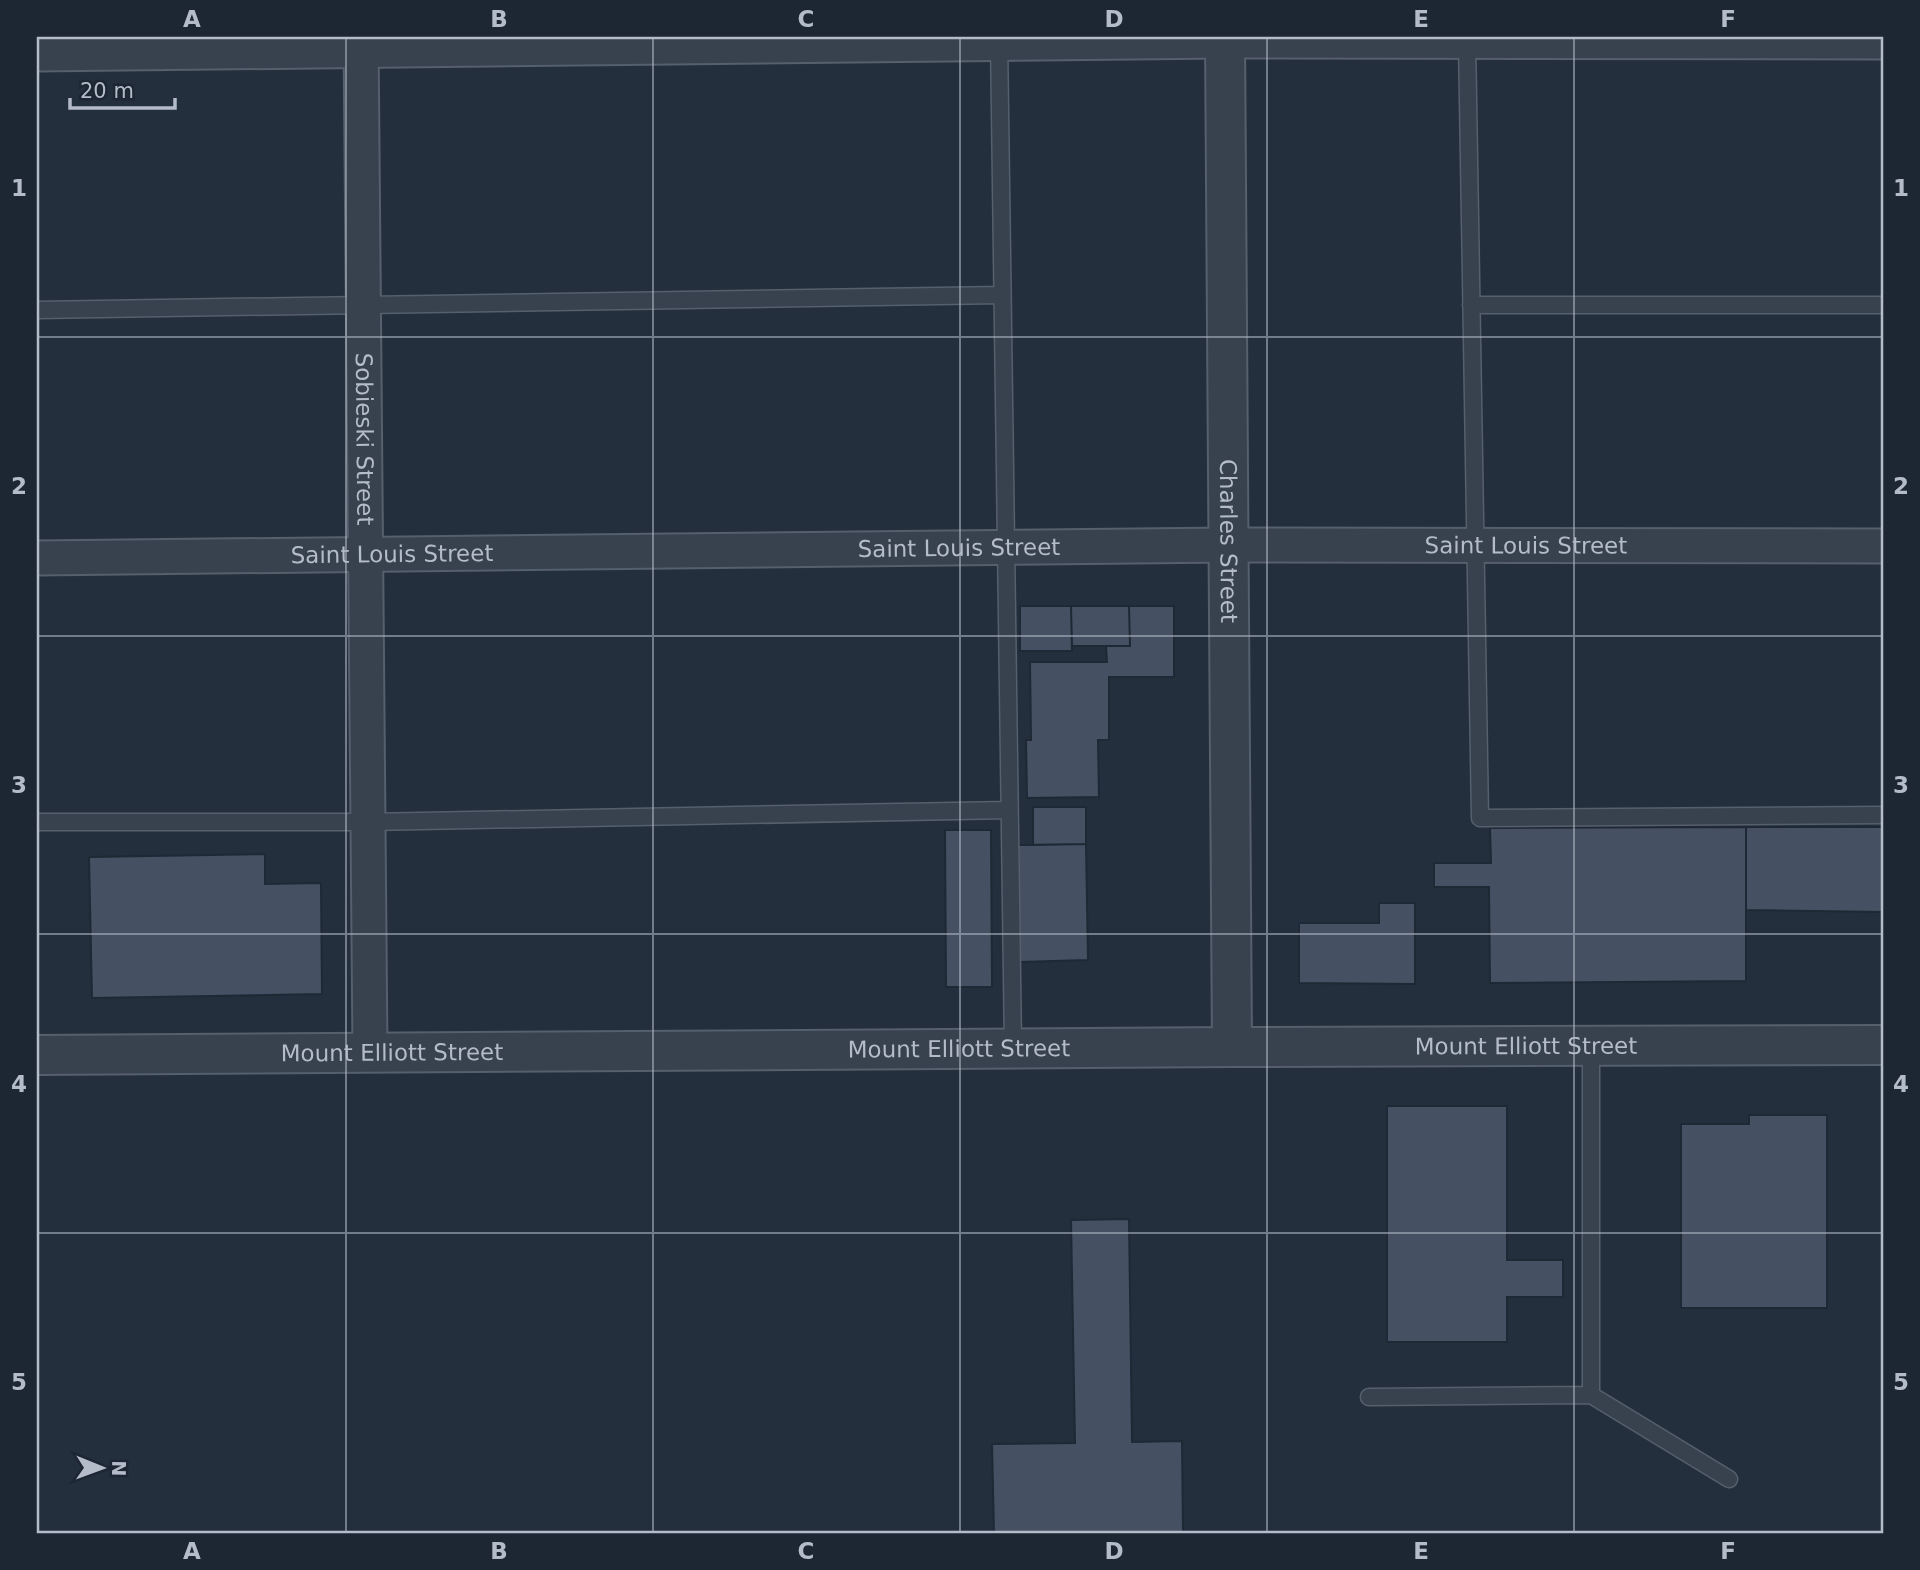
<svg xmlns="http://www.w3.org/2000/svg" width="1920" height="1570" font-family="'DejaVu Sans',sans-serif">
<rect width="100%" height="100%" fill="#242f3e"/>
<path fill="#455162" stroke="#1f2835" stroke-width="2" d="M1020,606H1071L1072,651H1020Z
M1071,606H1129L1130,646H1072Z
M1129,606H1174V677H1109V740H1098L1099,797L1027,798L1026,740H1031L1030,662H1107L1106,646H1130Z
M1033,807H1086V844L1033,845Z
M1746,827H1883V912L1746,910Z
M1746,827V981L1490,983L1489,887H1434V863H1491L1490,828Z
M945,830H991L992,987H946Z
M1086,844L1088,960L1019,962L1017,845Z
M265,854V884L321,883L322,994L92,998L89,857Z
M1379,903H1415V984L1299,983V923H1379Z
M1387,1106H1507V1260H1563V1297H1507V1342H1387Z
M1749,1115H1827V1308H1681V1124H1749Z
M1129,1219L1132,1442L1182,1441L1183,1533H994L992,1444L1075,1443L1071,1220Z"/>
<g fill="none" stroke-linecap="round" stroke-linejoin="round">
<g stroke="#565f6c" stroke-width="19">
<path id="service" d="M999,39L1013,1048
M1467,39L1480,818L1883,815
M1471,305H1883
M37,310L1002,295
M37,822H368L1009,810
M1591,1395L1729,1479
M1369,1397L1591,1395V1046"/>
</g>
<g stroke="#565f6c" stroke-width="37">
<g id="minor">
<path id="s1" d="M361,37L370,1052"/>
<path d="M37,54L1225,41L1883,42"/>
<path id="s2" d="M37,558L1229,545L1883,546"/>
</g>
</g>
<g stroke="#565f6c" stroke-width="42">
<g id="tertiary">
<path id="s3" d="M1225,37L1232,1047"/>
<path id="s4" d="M37,1055L1232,1047L1883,1045"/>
</g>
</g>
<use href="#service" stroke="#38414e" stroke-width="16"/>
<use href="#minor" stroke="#38414e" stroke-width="33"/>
<use href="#tertiary" stroke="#38414e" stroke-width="38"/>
</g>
<path fill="none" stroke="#b4bcc9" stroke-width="2" stroke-opacity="0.55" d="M346,37V1533M653,37V1533M960,37V1533M1267,37V1533M1574,37V1533M37,337H1883M37,636H1883M37,934H1883M37,1233H1883"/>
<g text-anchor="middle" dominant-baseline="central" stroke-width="6" stroke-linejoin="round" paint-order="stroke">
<g font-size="23" fill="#b4bcc9" stroke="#1d2633">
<text stroke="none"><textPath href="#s1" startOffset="402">Sobieski Street</textPath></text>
<text stroke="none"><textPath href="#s3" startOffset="504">Charles Street</textPath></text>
<text stroke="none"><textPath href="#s2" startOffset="1489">Saint Louis Street</textPath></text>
<text stroke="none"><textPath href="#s2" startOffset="922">Saint Louis Street</textPath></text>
<text stroke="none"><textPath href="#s2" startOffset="355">Saint Louis Street</textPath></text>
<text stroke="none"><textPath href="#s4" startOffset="1489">Mount Elliott Street</textPath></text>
<text stroke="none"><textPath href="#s4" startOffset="922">Mount Elliott Street</textPath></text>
<text stroke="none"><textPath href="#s4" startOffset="355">Mount Elliott Street</textPath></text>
</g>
</g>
<rect width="1920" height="1570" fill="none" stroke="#1d2633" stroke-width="77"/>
<g transform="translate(102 1468) rotate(91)" stroke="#1d2633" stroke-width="5" paint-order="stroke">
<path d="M0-5L12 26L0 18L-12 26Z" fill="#b4bcc9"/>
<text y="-10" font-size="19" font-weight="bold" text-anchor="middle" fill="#b4bcc9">N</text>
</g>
<path d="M70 98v10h105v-10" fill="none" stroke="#b4bcc9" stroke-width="3.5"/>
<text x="80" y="98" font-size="21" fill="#b4bcc9" stroke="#1d2633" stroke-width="5" paint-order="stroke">20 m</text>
<rect x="38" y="38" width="1844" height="1494" fill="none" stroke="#b4bcc9" stroke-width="2.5"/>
<g font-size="23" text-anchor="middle" font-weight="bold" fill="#b4bcc9">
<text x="192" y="27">A</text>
<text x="499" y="27">B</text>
<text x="806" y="27">C</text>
<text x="1114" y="27">D</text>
<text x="1421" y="27">E</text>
<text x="1728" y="27">F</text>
<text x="19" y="196">1</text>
<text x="1901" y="196">1</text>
<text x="19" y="494">2</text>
<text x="1901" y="494">2</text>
<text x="19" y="793">3</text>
<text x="1901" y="793">3</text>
<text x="19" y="1092">4</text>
<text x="1901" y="1092">4</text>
<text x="19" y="1390">5</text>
<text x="1901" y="1390">5</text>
<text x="192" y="1559">A</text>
<text x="499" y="1559">B</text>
<text x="806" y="1559">C</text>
<text x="1114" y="1559">D</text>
<text x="1421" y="1559">E</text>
<text x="1728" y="1559">F</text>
</g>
</svg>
